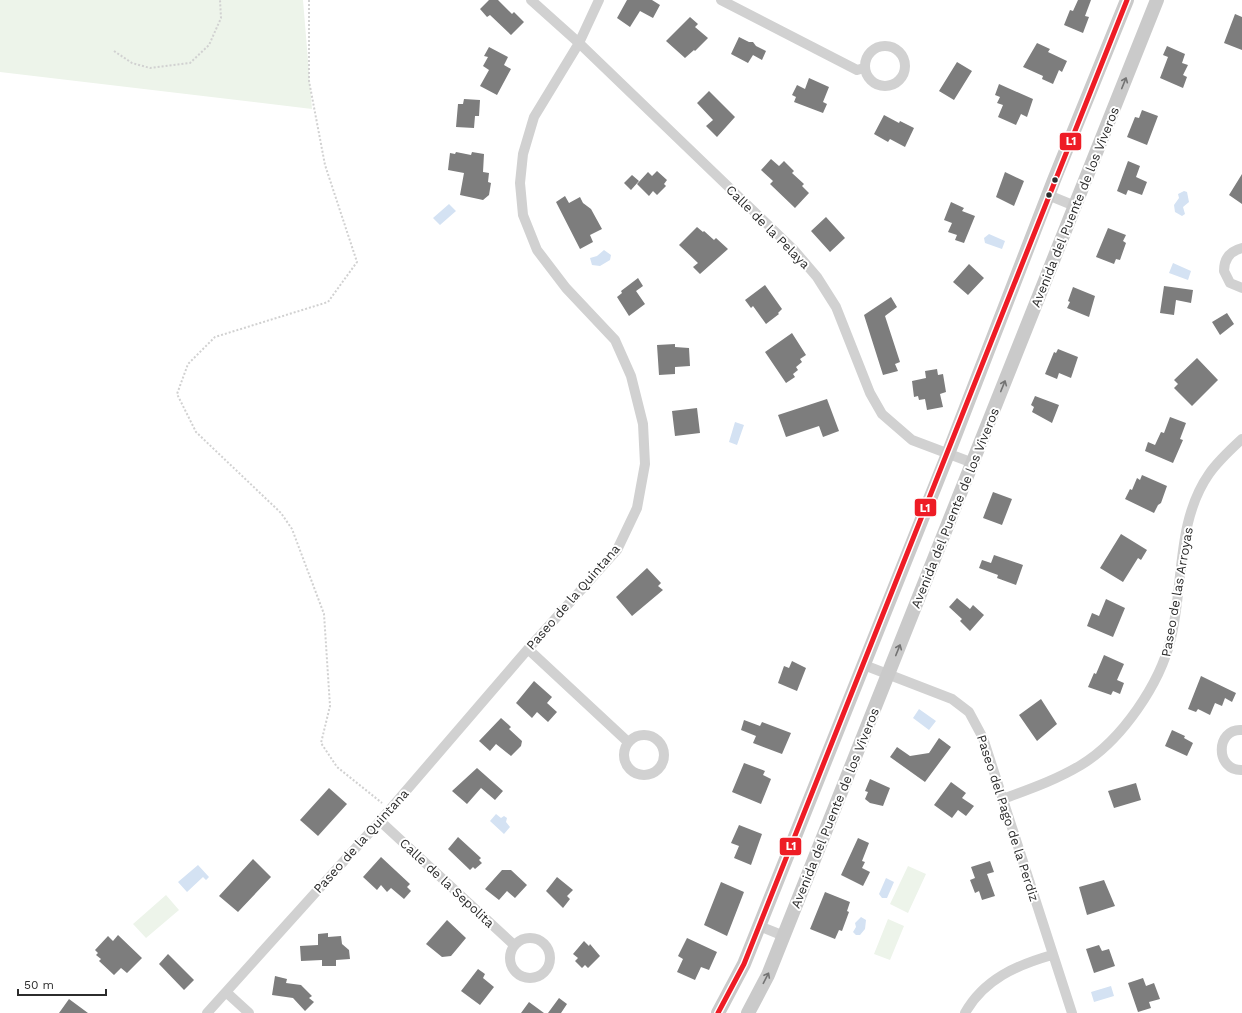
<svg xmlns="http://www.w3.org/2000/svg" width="1242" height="1013" font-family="'Work Sans',sans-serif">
<rect width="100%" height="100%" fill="#fff"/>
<path fill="#edf4ea" d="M0,0H303L312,109L0,72Z
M908,866L926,874L908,913L890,904Z
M166,895L179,910L146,938L133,924Z
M888,919L904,926L890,960L874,954Z"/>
<path fill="#d4e2f3" d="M1184,191L1187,192L1189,202L1183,207L1185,214L1182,216L1175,212L1174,205L1179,198L1178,194Z
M449,204L456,211L440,225L433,218Z
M989,234L1005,241L1002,249L985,243L984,238Z
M604,250L611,255L610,260L600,266L592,265L590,258L597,256Z
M1173,263L1191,271L1188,280L1169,273Z
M735,422L744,425L737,445L729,442Z
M919,709L936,721L929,730L913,718Z
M496,814L501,818L504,816L507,818L506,822L510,827L504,834L490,821Z
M198,865L209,877L206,880L203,877L187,892L178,882Z
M886,878L894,882L887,898H882L879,894Z
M861,917L866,920L865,929L860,935H856L853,932L856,927L855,923Z
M1111,986L1114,996L1094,1002L1091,992Z"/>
<path fill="#7d7d7d" d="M489,0H498L512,14L514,12L524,22L511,35L490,15L487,17L480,9Z
M627,0H652L660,5L653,18L640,11L630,27L617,18Z
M1078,0H1091L1085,16L1089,17L1083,33L1064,25L1070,10L1073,11Z
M1235,14L1242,17V50L1224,43Z
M690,17L698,24L695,27L708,38L695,51L694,50L685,58L666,41Z
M739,37L749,42H753L756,46L766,51L762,60L753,55L748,63L731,54Z
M1037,43L1050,49L1048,52L1067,61L1062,72L1059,70L1053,84L1042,79L1043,76L1023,67Z
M1167,46L1185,54L1182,63L1188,65L1183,75L1187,77L1183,88L1160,78L1168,57L1163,55Z
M489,47L508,57L504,65L511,69L497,95L480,86L489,70L483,66L488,57L484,56Z
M957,62L972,71L954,100L939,91Z
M809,78L829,87L823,102L827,104L823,113L794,102L796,97L792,95L797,85L805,89Z
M999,84L1033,99L1027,117L1021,114L1016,125L998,117L1003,105L997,103L1000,97L995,95Z
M709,91L735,117L717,137L706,126L713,120L697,103Z
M464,99L480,100L479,116H475L474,128L456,127L458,104H463Z
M1142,110L1158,116L1147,145L1127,137L1135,117L1139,118Z
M884,115L899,123L900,121L914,128L905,147L890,139L888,142L874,134Z
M456,152L471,155L472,152L484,154L483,172L489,173L488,182L491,183L489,195L483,200L460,195L464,173L448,170L450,153L455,154Z
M771,159L779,166L784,161L794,171L792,173L804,184L802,186L809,193L795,208L770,184L773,181L761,170Z
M1128,161L1140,166L1136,177L1147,182L1142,195L1128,190L1126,195L1117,191Z
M657,171L667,180L664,184L666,186L657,195L653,191L649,196L637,184L648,172L652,176Z
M1005,172L1024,181L1014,206L996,197Z
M1242,174V204L1229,195Z
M632,175L639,181L631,190L624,183Z
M565,196L569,203L580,197L583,203L591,209L602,229L590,235L593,242L580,249L556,202Z
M951,202L964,208L962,211L975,216L964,243L955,240L957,235L948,232L952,223L944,220Z
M826,217L845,238L830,252L811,231Z
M697,227L703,232L704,231L714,240L716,238L728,249L700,274L693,267L698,263L679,245Z
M1108,228L1126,235L1123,241L1126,243L1120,260L1116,259L1114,264L1096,257Z
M969,264L984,278L968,295L953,282Z
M638,278L643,286L636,291L645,304L629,316L617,297L622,293L621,291Z
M765,285L782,309L778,313L779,314L766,324L753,306L751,308L745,300Z
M1164,286L1193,290L1191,303L1176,300L1174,315L1160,313Z
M1073,287L1095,296L1089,317L1067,308L1070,302L1068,301Z
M891,297L897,307L885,316L900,362L895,364L898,371L883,375L864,315Z
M1227,313L1234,324L1220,335L1212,322Z
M792,333L806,355L800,359L802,362L796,367L798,370L793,374L795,377L786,383L765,352Z
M675,344V347L689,348L690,366L675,367V374L659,375L657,345Z
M1058,349L1078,357L1071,378L1059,373L1057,379L1045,374L1054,352L1056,353Z
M1197,358L1218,380L1192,406L1174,388L1178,384L1174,380Z
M937,369L938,375L943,374L946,392L940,394L943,407L927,410L925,399L919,400L918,396L914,397L912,381L926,378L925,371Z
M1035,396L1059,405L1052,423L1032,412L1034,407L1031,405Z
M827,399L839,431L823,437L819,426L786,437L778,415Z
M697,408L700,433L675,436L672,411Z
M1170,417L1186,423L1180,439L1183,440L1173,463L1145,451L1148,442L1155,445L1161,432L1164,433Z
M1142,475L1167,486L1161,503L1158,505L1154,513L1125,499L1130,489L1132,490L1137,478L1140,480Z
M993,492L1012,499L1002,525L983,518Z
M1121,534L1147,550L1141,560L1138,558L1123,582L1100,568Z
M994,555L1023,565L1016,585L997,578L998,575L979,568L982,560L991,563Z
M647,568L661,583L658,586L663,590L632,616L616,597Z
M957,598L970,609L973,605L984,615L970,631L960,621L962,619L949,607Z
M1106,599L1125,608L1113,637L1087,626L1092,613L1099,616Z
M1104,655L1124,664L1117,680L1124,683L1120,694L1113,691L1111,695L1088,687L1094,673L1096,674Z
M792,661L806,668L797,691L778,683L784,666L789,668Z
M1201,676L1236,693L1232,702L1225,698L1222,706L1215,703L1210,715L1198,709L1196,712L1188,709Z
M534,681L552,697L547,703L557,712L548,722L537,712L532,718L516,703Z
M1041,699L1057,724L1037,741L1019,715Z
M501,718L511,727L509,729L522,741L521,746L511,756L496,744L490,751L479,741Z
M744,720L760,726L762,722L791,733L782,754L753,743L756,736L741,730Z
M1172,730L1185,736L1184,738L1193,743L1187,756L1165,746Z
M939,738L951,747L925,782L890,757L897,747L910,756L929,753Z
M744,763L765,771L763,775L771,779L761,804L732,792Z
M477,768L503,791L495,800L481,788L467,804L452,791Z
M870,779L890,788L883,806L870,803L865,799L868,792L865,791Z
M951,782L966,793L962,798L974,806L966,816L958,810L952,818L934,805Z
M1136,783L1141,800L1114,808L1108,791Z
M329,788L347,804L318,836L300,820Z
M739,825L762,834L751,865L734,858L739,846L731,843Z
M458,837L481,858L479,860L482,863L475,869L473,867L470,870L448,849Z
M858,838L869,843L862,861L865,862L862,868L870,872L863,886L841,875Z
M381,857L410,884L407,887L411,891L404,899L391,888L387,892L381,885L377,890L363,877Z
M253,859L271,877L238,912L219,896Z
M990,861L994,872L987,874L995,896L982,900L979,891L975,893L970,880L975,878L971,867Z
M502,870H511L527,885L515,898L507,891L499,900L485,889Z
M557,877L573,890L567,896L570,899L563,908L546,891Z
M1104,880L1115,906L1087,915L1079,887Z
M721,882L744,892L727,936L704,925Z
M825,892L850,902L847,911L849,912L842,931L839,930L835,939L810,929Z
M447,920L466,938L451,956L442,957L426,944Z
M328,933V937L341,936L342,944L349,950L350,959L336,960V966H322V960L301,961L300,946L318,945V934Z
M118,935L142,958L127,973L121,968L114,975L99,961L101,959L96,955L98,953L95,950L108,936L113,941Z
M687,938L717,952L709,970L701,967L695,980L677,972L683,959L678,956Z
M584,941L589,946L590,944L600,956L588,968L585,965L582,968L575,961L578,958L573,954Z
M1099,945L1102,951L1109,949L1115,966L1094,973L1086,949Z
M168,954L194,980L184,990L159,964Z
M478,969L485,974L483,978L494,987L480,1005L461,991Z
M275,976L287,979L286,983L301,985L312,996L309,998L314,1002L305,1011L293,998L272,995Z
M1143,978L1146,986L1154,983L1160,999L1149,1002L1151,1008L1138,1012L1128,983Z
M559,998L567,1004L561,1013H548Z
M69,999L88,1013H59Z
M529,1002L544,1013H521Z"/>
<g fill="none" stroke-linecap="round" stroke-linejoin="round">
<path stroke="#d1d1d1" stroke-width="2" stroke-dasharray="2 2" stroke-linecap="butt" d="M309,0V81L325,165L357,262L328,302L215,337L188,364L177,394L196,432L281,513L292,529L324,614L330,706L321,743L337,767L382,803
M114,51L132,63L150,68L190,63L209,45L221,18L220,0"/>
<path stroke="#d1d1d1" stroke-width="10" d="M531,0L579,43L793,249L817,277L836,307L870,393L882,414L912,440L973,463
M721,0L857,70L864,68
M865 66a20 20 0 1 1 40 0a20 20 0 1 1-40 0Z
M1048,195L1075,206
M1242,248C1230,251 1224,259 1224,271L1230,283L1242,288
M528,649L628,742
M864,665L952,699L969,712L983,738L1072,1013
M1242,730C1215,728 1215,771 1242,770
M624 755a20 20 0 1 1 40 0a20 20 0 1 1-40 0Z
M1003,799C1030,789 1056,780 1081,765C1122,740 1160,684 1171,638C1184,585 1176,521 1209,474C1218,461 1230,450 1242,439
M380,821L514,945
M759,926L784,936
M510 958a20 20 0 1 1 40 0a20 20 0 1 1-40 0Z
M226,992L249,1013
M207,1013L380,821L528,649L617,550L637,508L645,464L643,424L631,376L615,340L566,288L537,250L523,215L520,183L523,154L534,117L579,43L599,0
M965,1013C984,979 1017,965 1052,955"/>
<path stroke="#cacaca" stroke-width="14" d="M718,1013L744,964L948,454L1054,180L1127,0
M748,1013L768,975L1157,0"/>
<g stroke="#fff" stroke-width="8">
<path id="bus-1" d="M718,1013L744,964L1127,0"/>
</g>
<use href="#bus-1" stroke="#ee1c25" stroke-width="5"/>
</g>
<defs><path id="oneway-shaft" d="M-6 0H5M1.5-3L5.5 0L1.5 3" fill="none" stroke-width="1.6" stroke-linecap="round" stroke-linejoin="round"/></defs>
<g stroke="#737373">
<use href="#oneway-shaft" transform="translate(1124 83) rotate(-68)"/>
<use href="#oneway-shaft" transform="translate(1003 386) rotate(-68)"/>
<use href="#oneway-shaft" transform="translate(898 650) rotate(-68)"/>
<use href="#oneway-shaft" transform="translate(766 978) rotate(-63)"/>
</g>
<g fill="#2c2c2c" stroke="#fff" stroke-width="1.5">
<circle cx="1055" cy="180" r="3.5"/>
<circle cx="1049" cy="195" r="3.5"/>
</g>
<g text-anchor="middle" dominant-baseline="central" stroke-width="4" stroke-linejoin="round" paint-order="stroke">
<g font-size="13" fill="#2c2c2c" stroke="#fff">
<text transform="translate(1075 207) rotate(-68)">Avenida del Puente de los Viveros</text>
<text transform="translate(768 227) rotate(45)">Calle de la Pelaya</text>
<text transform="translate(955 508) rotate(-68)">Avenida del Puente de los Viveros</text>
<text transform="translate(1177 592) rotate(-80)">Paseo de las Arroyas</text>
<text transform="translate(573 597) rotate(-49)">Paseo de la Quintana</text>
<text transform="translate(835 808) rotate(-68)">Avenida del Puente de los Viveros</text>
<text transform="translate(1008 818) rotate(72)">Paseo del Pago de la Perdiz</text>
<text transform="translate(361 841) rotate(-48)">Paseo de la Quintana</text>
<text transform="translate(447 883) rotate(43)">Calle de la Sepolita</text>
</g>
</g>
<g stroke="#fff" stroke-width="1.5">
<rect x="1059" y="132" width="23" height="19" rx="4" fill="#ee1c25"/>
<rect x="914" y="498" width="23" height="19" rx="4" fill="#ee1c25"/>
<rect x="779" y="837" width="23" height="19" rx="4" fill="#ee1c25"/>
</g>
<g font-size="11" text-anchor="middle" font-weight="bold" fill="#fff">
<text x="1071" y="145">L1</text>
<text x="925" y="512">L1</text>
<text x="791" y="850">L1</text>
</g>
<path d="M18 989v6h88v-6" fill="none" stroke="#2c2c2c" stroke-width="2"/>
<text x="24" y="989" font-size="12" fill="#2c2c2c" stroke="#ffffff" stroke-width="3" paint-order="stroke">50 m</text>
</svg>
